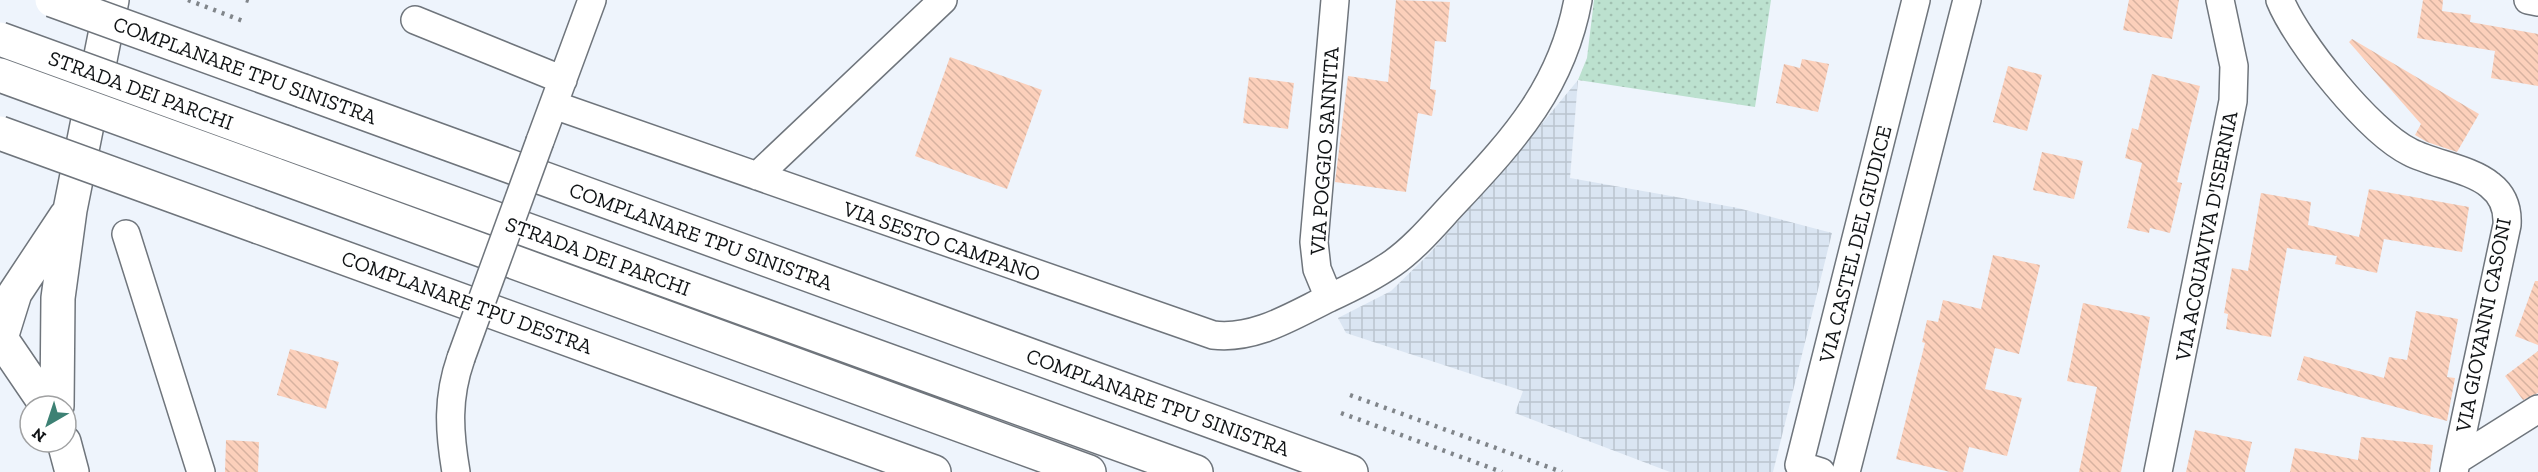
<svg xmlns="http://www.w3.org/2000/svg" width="2538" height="472" font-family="'Zilla Slab',serif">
<defs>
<pattern id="industrial-grid" width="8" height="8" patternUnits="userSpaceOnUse" patternTransform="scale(1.5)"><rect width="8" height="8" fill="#dae5f2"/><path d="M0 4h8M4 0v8" fill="none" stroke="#bac4cf"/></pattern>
<pattern id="grass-dots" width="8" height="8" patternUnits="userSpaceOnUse" patternTransform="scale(1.5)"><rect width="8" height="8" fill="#bce1cf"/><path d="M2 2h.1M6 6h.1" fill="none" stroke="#a1c0b1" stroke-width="1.8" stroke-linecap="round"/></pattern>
<pattern id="building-back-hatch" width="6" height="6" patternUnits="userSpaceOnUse" patternTransform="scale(1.5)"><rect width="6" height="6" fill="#fcd0bb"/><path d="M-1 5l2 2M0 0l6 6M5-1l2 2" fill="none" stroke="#d7b2a0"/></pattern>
</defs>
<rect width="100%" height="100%" fill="#eef4fc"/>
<path fill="url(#industrial-grid)" d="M1578,80L1570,178L1738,208L1832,233L1773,472H1670L1515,413L1523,391L1346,333L1338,318L1391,291L1429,254L1506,167Z"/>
<path fill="url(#grass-dots)" d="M1594,0H1771L1755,107L1578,80L1587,58Z"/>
<path fill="url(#building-back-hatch)" d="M1396,0L1450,2L1446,42L1435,41L1430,89L1436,90L1432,116L1418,113L1406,192L1335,182L1348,76L1388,82Z
M2129,0H2179L2172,39L2123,30Z
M2423,0H2443L2442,11L2471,15L2470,22L2538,34V86L2491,78L2495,51L2417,38Z
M2352,39L2479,114L2457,152L2427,142L2415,135L2421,124L2349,42Z
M950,57L1042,90L1007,189L915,156Z
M1802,59L1829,64L1818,112L1776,103L1784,64L1800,68Z
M2008,66L2042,75L2027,131L1993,122Z
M2152,74L2200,86L2177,182L2182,183L2170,233L2150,228L2149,233L2127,228L2142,163L2125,158L2132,128L2138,130Z
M1249,77L1294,83L1288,129L1243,123Z
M2042,152L2083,161L2074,199L2033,190Z
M2369,189L2469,207L2462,252L2384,239L2377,273L2335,264L2337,256L2287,248L2271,337L2226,329L2228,314L2224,313L2232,268L2248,271L2261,193L2311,202L2308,225L2359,237Z
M1993,255L2040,265L2019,354L1995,348L1985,389L2022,398L2007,456L1969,447L1963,472H1950L1896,459L1925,343L1922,342L1927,320L1938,322L1943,300L1981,309Z
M2535,281H2538V345L2515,336Z
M2083,303L2150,317L2121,472H2079L2097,387L2067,381Z
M2416,311L2458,319L2447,377L2455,378L2447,421L2297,380L2304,356L2384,378L2389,357L2407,360Z
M290,349L339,362L326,409L277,395Z
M2538,351V393L2523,400L2505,376Z
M2195,430L2252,442L2245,472H2186Z
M2361,437L2433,445L2430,472H2290L2295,448L2358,460Z
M226,440L259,442L258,472H225Z"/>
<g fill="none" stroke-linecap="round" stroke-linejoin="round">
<g stroke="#6f757c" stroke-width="30">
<path id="street" d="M1335,0L1314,242L1317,269L1329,298C1351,288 1373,277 1393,263C1417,246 1437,221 1458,199C1516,137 1562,86 1578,0
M2280,0C2297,42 2369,132 2410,152C2433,164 2471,169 2490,185C2503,195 2508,209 2507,225L2454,472
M2528,0L2538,2
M415,20L563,80
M554,105L1213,335C1255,340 1292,316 1329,298
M540,141L592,0
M757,176L943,0
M126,234L201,472
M2457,460L2538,409
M456,472C449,431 447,398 461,358
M1821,472L1799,465L1916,0
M1846,472L1967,0
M2158,472L2233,101L2234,66L2220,0"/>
</g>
<g stroke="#6f757c" stroke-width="36">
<path id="secondary" d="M0,337L47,406
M1,338L15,293L66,216
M57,406L58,298L70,210L112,0
M64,442L72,472"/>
</g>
<g stroke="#6f757c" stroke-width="36">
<path id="highway" d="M303,91L1351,472
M284,142L1196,472
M273,174L1089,472
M259,227L934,472"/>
</g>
<use href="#street" stroke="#fff" stroke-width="27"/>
<use href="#secondary" stroke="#fff" stroke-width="33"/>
<use href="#highway" stroke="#fff" stroke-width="33"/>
<path stroke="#80858a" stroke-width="4.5" stroke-dasharray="3 6" stroke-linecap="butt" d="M188,0L243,21
M246,0L252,2
M1350,395L1562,472
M1341,413L1502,472"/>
<g stroke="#6f757c" stroke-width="30" stroke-linecap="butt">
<path id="street-bridge" d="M461,358L540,141"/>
</g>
<g stroke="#6f757c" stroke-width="36" stroke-linecap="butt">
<path id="highway-bridge" d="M52,0L303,91
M0,39L284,142
M0,75L273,174
M0,133L259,227"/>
</g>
<use href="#street-bridge" stroke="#fff" stroke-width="27"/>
<use href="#highway-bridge" stroke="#fff" stroke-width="33"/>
</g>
<g text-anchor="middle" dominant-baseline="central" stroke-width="4.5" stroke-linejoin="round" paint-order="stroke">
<g font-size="21" fill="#111416" stroke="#fff">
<text transform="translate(245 70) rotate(20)">COMPLANARE TPU SINISTRA</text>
<text transform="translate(141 90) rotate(20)">STRADA DEI PARCHI</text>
<text transform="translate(1324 151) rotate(-86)">VIA POGGIO SANNITA</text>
<text transform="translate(701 236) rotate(20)">COMPLANARE TPU SINISTRA</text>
<text transform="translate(2206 236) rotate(-79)">VIA ACQUAVIVA D'ISERNIA</text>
<text transform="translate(942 241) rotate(19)">VIA SESTO CAMPANO</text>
<text transform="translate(1855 244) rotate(-76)">VIA CASTEL DEL GIUDICE</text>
<text transform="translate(598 256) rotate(20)">STRADA DEI PARCHI</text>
<text transform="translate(467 302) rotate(20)">COMPLANARE TPU DESTRA</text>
<text transform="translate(2483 325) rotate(-79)">VIA GIOVANNI CASONI</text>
<text transform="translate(1158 402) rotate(20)">COMPLANARE TPU SINISTRA</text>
</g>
</g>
<g transform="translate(48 424) rotate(219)"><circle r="28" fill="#ffffff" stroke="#a0a1a2" stroke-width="1.5"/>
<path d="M0-4.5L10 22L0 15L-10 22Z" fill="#3d8174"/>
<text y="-9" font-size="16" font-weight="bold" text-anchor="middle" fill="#111416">N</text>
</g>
</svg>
